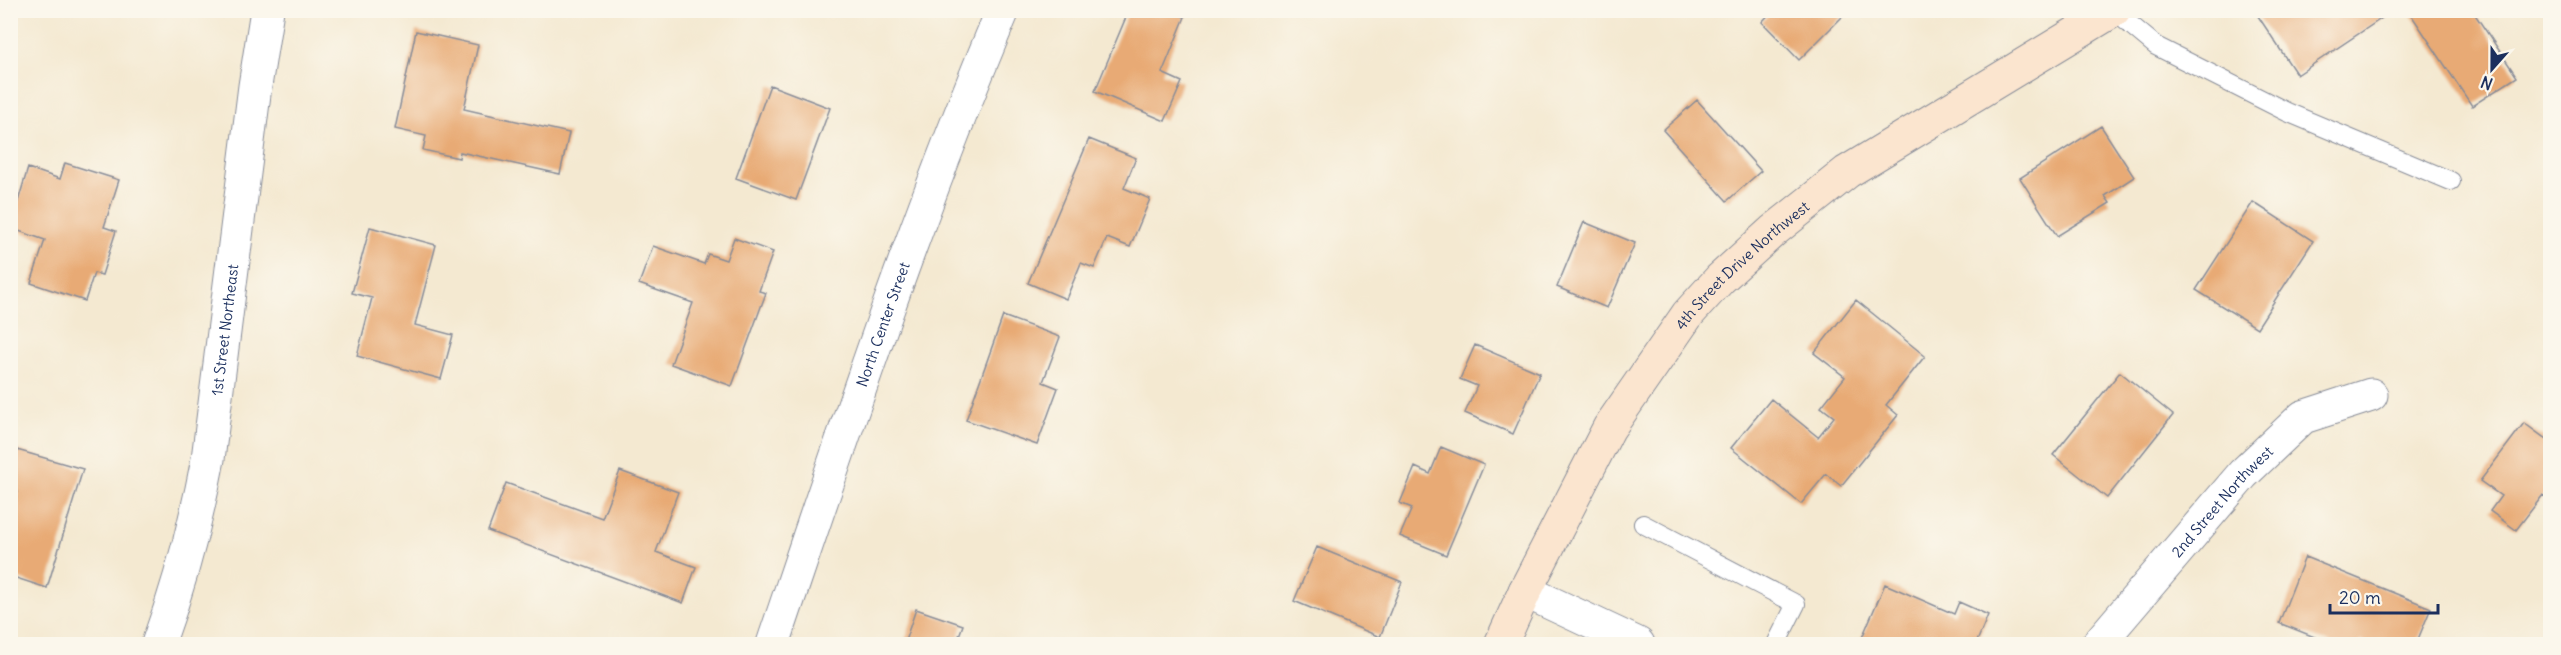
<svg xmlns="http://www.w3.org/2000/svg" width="2561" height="655" font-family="Delius,sans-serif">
<rect width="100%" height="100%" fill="#fbf7ec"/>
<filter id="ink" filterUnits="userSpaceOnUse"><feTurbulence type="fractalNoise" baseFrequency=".0167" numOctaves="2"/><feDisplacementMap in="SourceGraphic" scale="12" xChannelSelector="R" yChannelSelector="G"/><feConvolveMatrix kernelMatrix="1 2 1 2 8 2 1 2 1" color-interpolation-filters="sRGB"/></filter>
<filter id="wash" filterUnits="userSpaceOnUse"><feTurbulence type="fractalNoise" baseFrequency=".008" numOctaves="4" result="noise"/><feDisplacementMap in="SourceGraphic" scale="24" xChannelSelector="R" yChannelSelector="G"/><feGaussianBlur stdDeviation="1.35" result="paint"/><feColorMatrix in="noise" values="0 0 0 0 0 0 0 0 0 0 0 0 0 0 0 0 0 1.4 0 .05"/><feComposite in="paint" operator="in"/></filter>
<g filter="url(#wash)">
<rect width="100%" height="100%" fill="#f4e9d1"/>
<g id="blocks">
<path fill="#e8aa74" d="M1129,10H1169L1185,17L1162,73L1182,82L1165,121L1095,91Z
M1773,10H1849L1799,60L1762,22Z
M2254,10H2394L2297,75Z
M2408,10H2472L2517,77L2472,106Z
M416,31L478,45L464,109L569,133L560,174L460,152L459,158L423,150L426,136L395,129Z
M770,85L830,108L796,200L736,178Z
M1697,100L1761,171L1727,201L1663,130Z
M2101,126L2134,177L2105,196L2110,203L2057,236L2020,178Z
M1089,139L1136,158L1124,188L1150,199L1130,247L1107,238L1094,268L1081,263L1066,299L1028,283Z
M65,163L119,180L104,227L116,231L102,275L94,273L85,301L31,283L45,240L10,228L28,168L60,179Z
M2253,202L2313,241L2257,328L2196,290Z
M1584,222L1635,243L1607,308L1557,287Z
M370,227L436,245L415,325L453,335L441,379L357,356L372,298L352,293Z
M734,238L773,252L759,291L766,293L732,386L671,364L693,303L639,284L653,246L704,264L708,254L726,260Z
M1856,300L1925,356L1886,405L1898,415L1841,486L1826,474L1801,504L1731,448L1771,399L1818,437L1834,417L1821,407L1845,377L1814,353Z
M1003,316L1060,337L1043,382L1058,388L1037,445L966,420Z
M1475,345L1540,373L1513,434L1465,413L1477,386L1460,379Z
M2120,372L2173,415L2107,498L2053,455Z
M2524,423L2550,442V499L2543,495L2516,530L2490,511L2501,496L2480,481Z
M1441,447L1484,465L1446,555L1400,536L1412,508L1400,503L1415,467L1430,474Z
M10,448L83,469L47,588L10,576V515L18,492L10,490Z
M620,471L678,492L656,552L696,567L683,603L488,531L506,483L602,518Z
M1317,547L1402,582L1380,637L1294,601Z
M2305,557L2431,608L2416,644H2369L2360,641L2359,644H2332L2279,623Z
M1885,584L1954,614L1959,602L1988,615L1976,644H1872L1861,640Z
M916,609L963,625L956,644H904Z"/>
</g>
</g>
<g filter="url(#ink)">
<use href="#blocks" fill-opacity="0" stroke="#888c98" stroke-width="1.5"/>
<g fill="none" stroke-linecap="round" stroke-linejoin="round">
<g stroke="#888c98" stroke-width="20">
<path id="lane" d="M2114,11L2156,46L2287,112L2451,181
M1643,524L1796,604L1776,644"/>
</g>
<g stroke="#888c98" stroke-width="35">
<g id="street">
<path d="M1525,591L1638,644"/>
<path id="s1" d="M158,644C180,584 196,522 208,459L255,86L267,10"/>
<path id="s2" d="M773,644C845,431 915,218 1003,10"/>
<path id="s3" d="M2098,644L2243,474L2303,417L2371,395"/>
</g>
</g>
<g stroke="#888c98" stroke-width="35">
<g id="secondary">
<path id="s4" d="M1501,644L1525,591L1609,428L1688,314L1720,279L1773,231L1847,172L2114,10"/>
</g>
</g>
<use href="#lane" stroke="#fff" stroke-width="18"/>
<use href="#street" stroke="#fff" stroke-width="33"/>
<use href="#secondary" stroke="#fbe5cf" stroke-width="33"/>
</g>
</g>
<g text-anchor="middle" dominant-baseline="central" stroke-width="5" stroke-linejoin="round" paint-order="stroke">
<g font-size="15" fill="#1b2f5e" stroke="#fbf7ec">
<text stroke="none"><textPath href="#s4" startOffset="453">4th Street Drive Northwest</textPath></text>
<text stroke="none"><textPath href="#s2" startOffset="338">North Center Street</textPath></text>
<text stroke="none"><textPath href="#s1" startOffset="322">1st Street Northeast</textPath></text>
<text stroke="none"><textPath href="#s3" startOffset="189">2nd Street Northwest</textPath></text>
</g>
</g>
<rect width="2561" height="655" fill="none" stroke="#fbf7ec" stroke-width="36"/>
<g transform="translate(2492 69) rotate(201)" stroke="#fbf7ec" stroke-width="4.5" paint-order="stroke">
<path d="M0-4.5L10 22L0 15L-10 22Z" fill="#1b2f5e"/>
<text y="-9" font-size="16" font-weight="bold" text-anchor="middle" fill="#1b2f5e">N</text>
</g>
<path d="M2330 604v9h108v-9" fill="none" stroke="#1b2f5e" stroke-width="3"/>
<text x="2339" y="604" font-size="18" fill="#1b2f5e" stroke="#fbf7ec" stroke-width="4.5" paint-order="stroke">20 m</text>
</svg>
